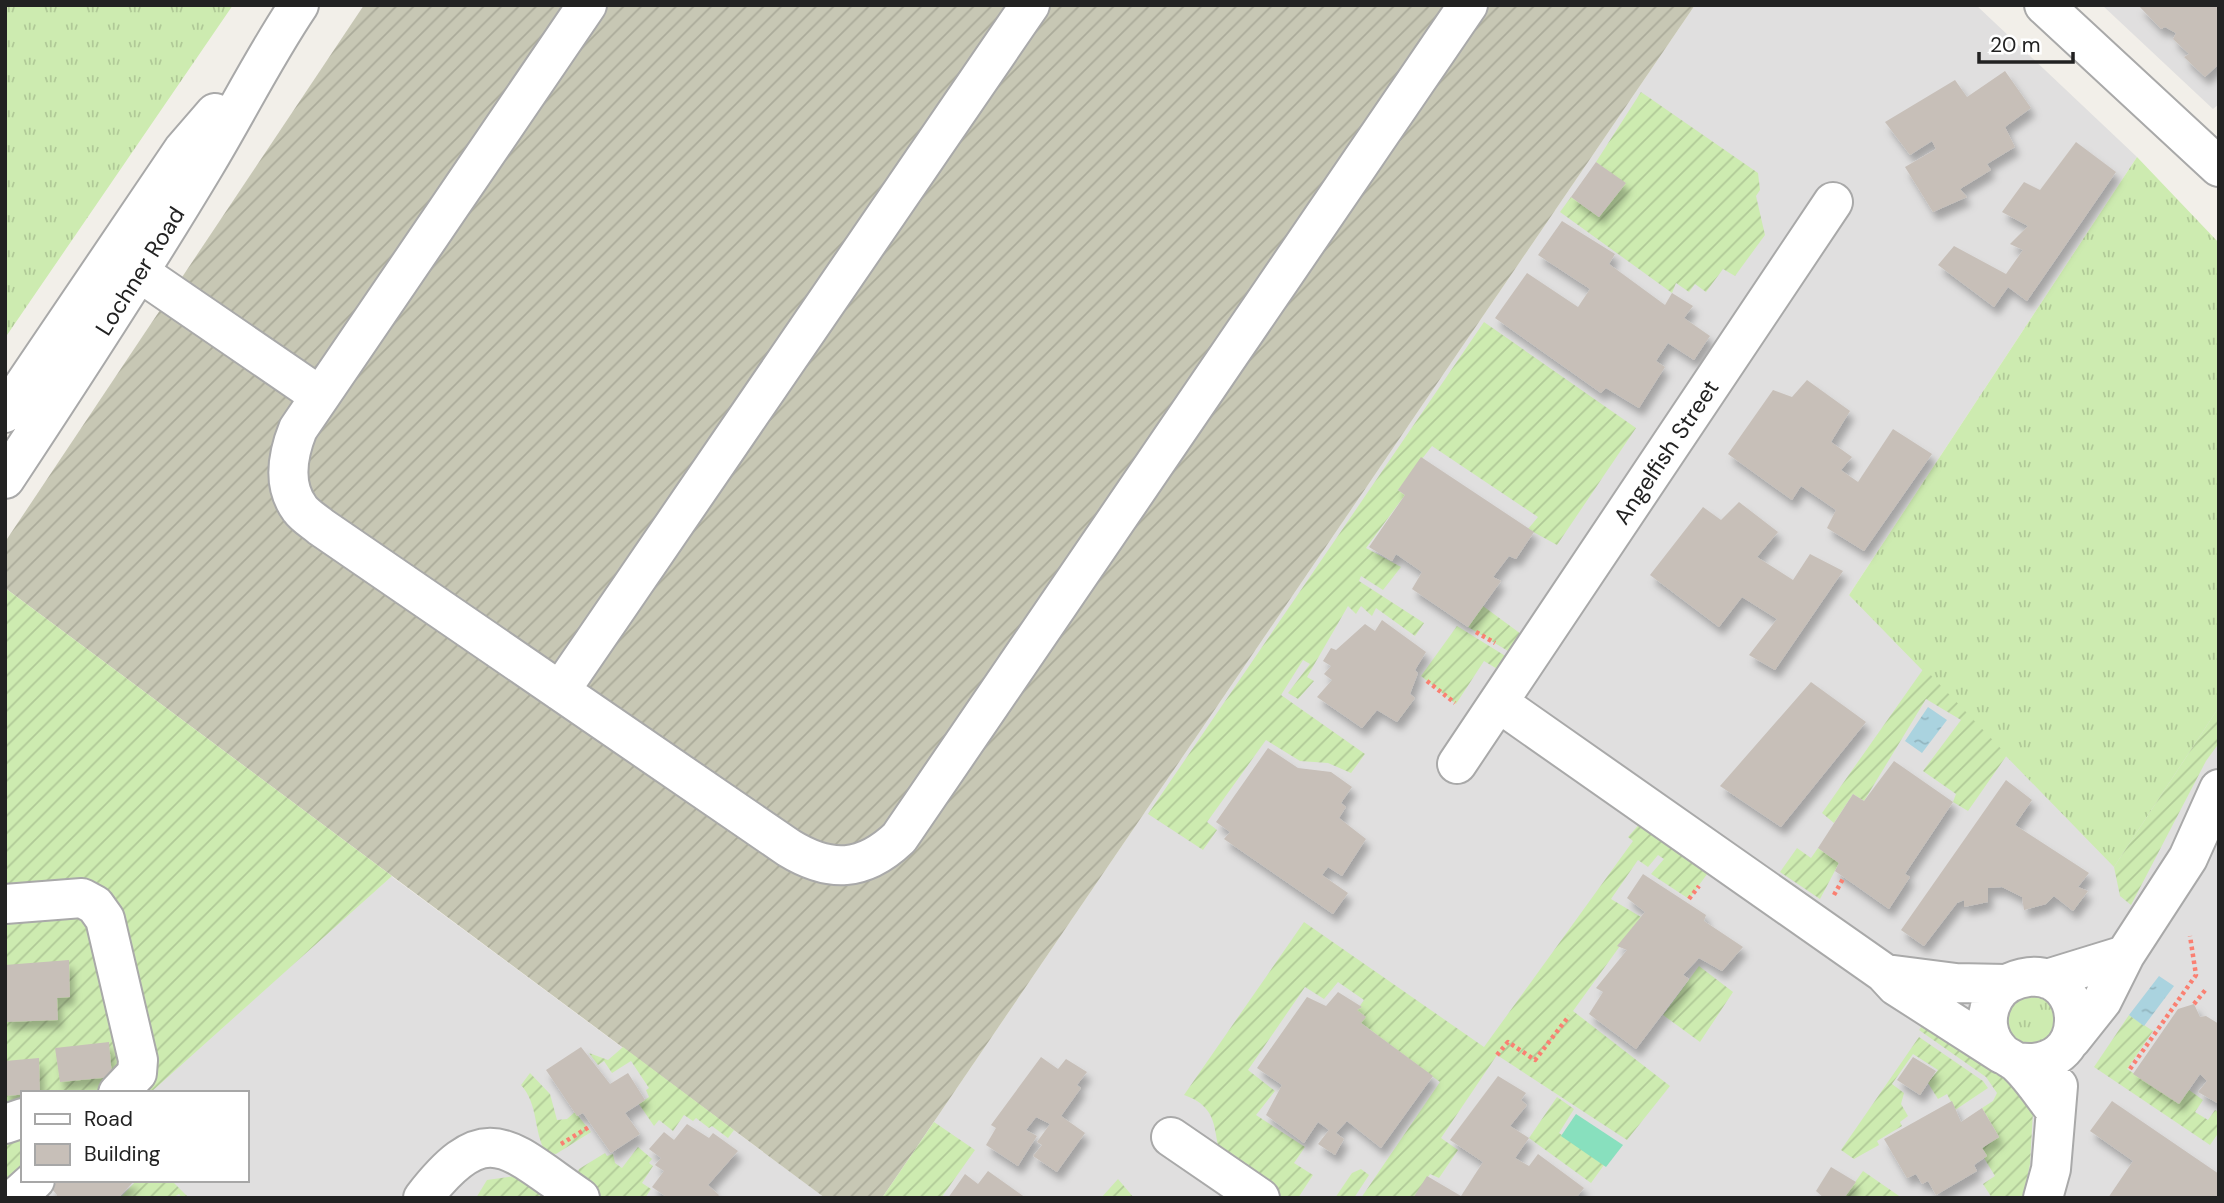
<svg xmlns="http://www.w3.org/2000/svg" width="2224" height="1203" font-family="'DM Sans',sans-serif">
<defs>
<pattern id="construction-furrows" width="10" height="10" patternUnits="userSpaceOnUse" patternTransform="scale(1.75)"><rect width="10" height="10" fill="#c7c7b4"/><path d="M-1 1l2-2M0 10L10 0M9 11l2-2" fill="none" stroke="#abab9a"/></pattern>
<pattern id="grass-tufts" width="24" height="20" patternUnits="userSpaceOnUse" patternTransform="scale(1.75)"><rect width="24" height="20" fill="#cdebb0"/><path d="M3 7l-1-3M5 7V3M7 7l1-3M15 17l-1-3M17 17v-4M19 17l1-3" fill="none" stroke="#b0c997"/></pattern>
<pattern id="garden-furrows" width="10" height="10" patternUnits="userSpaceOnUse" patternTransform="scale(1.75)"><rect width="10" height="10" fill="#cdebb0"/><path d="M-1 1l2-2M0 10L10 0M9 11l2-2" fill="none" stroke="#b0c997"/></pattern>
<pattern id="water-ripples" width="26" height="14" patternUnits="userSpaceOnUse" patternTransform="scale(1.75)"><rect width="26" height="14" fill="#aad3df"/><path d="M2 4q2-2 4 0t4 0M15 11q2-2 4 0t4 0" fill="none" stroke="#92b5bf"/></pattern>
<filter id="shadow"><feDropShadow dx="4.5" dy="8" stdDeviation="3.5" flood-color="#0004"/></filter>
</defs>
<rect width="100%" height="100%" fill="#f2efe9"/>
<path fill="#e0dfdf" d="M1695,5H1976L2137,157L1849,595L2219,707V1198H882Z
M2102,5H2219V104L2213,109Z
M391,876L825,1198H32L52,1180H247V1093H149Z"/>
<path fill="url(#construction-furrows)" d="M364,5H1695L882,1198H825L5,588V542Z"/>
<path fill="url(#grass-tufts)" d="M5,5H233L5,338Z
M2137,157L2219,243V707L2114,867L1849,595Z
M2026,990L2054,1000L2057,1039L2021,1051L2000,1019L2002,1008Z"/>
<path fill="url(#garden-furrows)" d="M1641,92L1758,173L1760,190L1756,196L1765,235L1735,276L1723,269L1706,292L1695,284L1689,292L1676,283L1672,293L1560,212L1571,197L1599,217L1625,184L1596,162Z
M1484,322L1636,428L1557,545L1528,529L1538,517L1432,446L1398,490L1405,495L1366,548L1401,567L1383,590L1361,576L1359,581L1424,623L1415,636L1376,608L1372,616L1361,606L1356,614L1348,606L1307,677L1314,681L1298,699L1288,693L1310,664L1303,660L1281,695L1365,754L1351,773L1328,763L1300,761L1266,740L1207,822L1217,830L1203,850L1148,814Z
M5,588L392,876L150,1093H23V1180L5,1198Z
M1483,606L1521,634L1508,651L1468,627Z
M1457,626L1507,657L1499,670L1484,661L1456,704L1421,676Z
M1924,668L2007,755L1968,811L1953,802L1956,794L1923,771L1961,720L1926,699L1864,801L1853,794L1834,823L1822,813Z
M2219,707V743L2206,761L2131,905L2120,896L2114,867Z
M1642,821L1710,870L1689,899L1651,874L1664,859L1658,855L1648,867L1638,860L1611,899L1641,917L1573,1011L1670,1086L1627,1140L1497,1055L1441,1138L1458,1150L1439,1178L1430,1174L1414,1198H1361L1440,1082L1361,1023L1357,1010L1364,1000L1338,982L1324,999L1305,987L1248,1070L1275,1091L1256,1115L1305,1147L1294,1163L1313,1175L1298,1198C1291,1198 1278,1200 1271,1197C1263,1193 1233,1172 1227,1165C1208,1141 1227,1110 1184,1095L1304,922L1484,1047L1633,841L1628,837Z
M1797,848L1811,858L1818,848L1839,863L1820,899L1780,872Z
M1699,966L1733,992L1700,1042L1663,1015Z
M2129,1015L2153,1031L2127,1069L2179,1103L2189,1090L2203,1100L2195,1112L2208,1120L2215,1110L2219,1112V1132L2210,1145L2094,1067Z
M1927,1019L2019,1083L2033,1111L2030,1164L2023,1198H1992L1983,1184L1995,1176L1984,1158L1987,1156L1982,1148L1999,1137L1982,1108L1993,1101L1997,1093L1986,1077L1919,1030Z
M1919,1037L1983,1081L1988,1088L1955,1110L1947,1094L1938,1099L1928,1083L1938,1070L1913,1054L1892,1084L1904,1093L1901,1104L1908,1116L1900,1122L1902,1126L1877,1141L1879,1145L1854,1159L1841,1150Z
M623,1047L734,1130L728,1138L712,1126L709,1128L696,1118L693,1121L684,1115L673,1131L659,1120L654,1126L639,1104L649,1097L646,1090L649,1088L631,1061L612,1073L604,1061L598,1065L589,1053L608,1060Z
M530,1073L550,1094L557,1120L567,1119L575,1112L591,1132L556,1154L546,1153C533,1131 539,1105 521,1085Z
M1557,1097L1574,1109L1559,1133L1604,1165L1591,1183L1529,1138Z
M934,1122L975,1150L941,1198H882Z
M638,1147L652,1159L649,1163L653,1166L642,1183L651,1189L645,1198H603L576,1177L579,1169L605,1153L607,1156L613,1154L615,1163L622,1168Z
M1361,1169L1369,1175L1354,1198H1335L1352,1173Z
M1863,1171L1902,1198H1844Z
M515,1176L554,1198H476L487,1180Z
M1118,1179L1134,1198H1100H1101Z
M137,1180H171L189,1198H182L179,1194L172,1198H120Z"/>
<path fill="#88e0be" d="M1576,1114L1623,1145L1606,1167L1561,1136Z"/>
<path fill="url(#water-ripples)" d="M1928,707L1947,720L1922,753L1905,741Z
M2159,976L2174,986L2144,1026L2129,1015Z"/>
<path fill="#c7bfb8" filter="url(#shadow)" d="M2138,5H2219V64L2205,77L2184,57L2189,54L2173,39L2176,33L2165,27L2161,29Z
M2005,71L2031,108L2005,127L2015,147L1987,164L1991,170L1960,189L1967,197L1933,212L1905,167L1936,149L1932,141L1910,155L1885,122L1955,80L1967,97Z
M2076,142L2116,172L2027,301L2008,287L1994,307L1938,265L1954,246L2006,274L2023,250L2010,244L2028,226L2002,212L2024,182L2040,190Z
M1596,162L1626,183L1599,217L1571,197Z
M1562,221L1615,254L1609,264L1665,305L1672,293L1693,306L1684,318L1710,336L1694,360L1668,343L1656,361L1665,367L1639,408L1606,388L1601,393L1495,318L1527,273L1578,307L1590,289L1538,255Z
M1807,380L1850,411L1831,442L1852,457L1841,470L1858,482L1893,429L1932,454L1864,551L1827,528L1836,510L1801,486L1792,500L1728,454L1773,390L1792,397Z
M1421,457L1534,532L1516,559L1509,556L1493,577L1501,581L1468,627L1412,589L1422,572L1396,554L1392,561L1369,547L1405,495L1398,490Z
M1739,502L1778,532L1757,557L1793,580L1810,554L1843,571L1775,670L1749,655L1777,619L1742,597L1719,627L1650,575L1703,507L1721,520Z
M1382,620L1426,652L1415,670L1418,673L1410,694L1415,698L1397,722L1377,710L1362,728L1317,697L1332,680L1324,674L1331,666L1323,661L1331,648L1336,650L1365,624L1375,631Z
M1811,682L1866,722L1781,827L1720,786Z
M1268,748L1298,768L1331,772L1352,787L1341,803L1346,807L1339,818L1366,839L1342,876L1328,867L1322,875L1348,893L1333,914L1224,839L1230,832L1216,822Z
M1894,761L1953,802L1905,874L1910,877L1889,909L1835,871L1839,863L1818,848L1853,794L1864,801Z
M2006,780L2032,800L2015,825L2089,873L2078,887L2088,891L2073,911L2054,896L2046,904L2024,910L2022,897L2002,887L1988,888V902L1964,907V900L1957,903L1924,946L1901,930Z
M1643,874L1706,915L1704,921L1743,947L1722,971L1699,958L1683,975L1689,979L1636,1049L1589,1014L1603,992L1596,988L1627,950L1617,946L1645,912L1627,898Z
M69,960L70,997L57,998L58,1020L5,1022V965Z
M1338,992L1362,1007L1357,1010L1366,1017L1361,1023L1433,1076L1381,1148L1347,1121L1336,1133L1344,1139L1335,1155L1318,1144L1329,1130L1318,1122L1304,1143L1266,1115L1282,1085L1257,1068L1307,997L1326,1006Z
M2194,1004L2200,1017L2206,1016L2219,1024V1104L2198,1092L2207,1081L2200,1074L2179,1104L2133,1074L2178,1009Z
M109,1042L112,1077L60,1082L55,1048Z
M581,1047L610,1084L628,1073L645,1100L625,1113L640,1134L611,1153L583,1113L577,1116L546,1070Z
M1041,1057L1058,1069L1066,1059L1087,1072L1077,1085L1081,1088L1061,1116L1085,1133L1057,1172L1033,1156L1042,1145L1037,1142L1050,1124L1036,1117L1026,1130L1037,1136L1018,1166L986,1145L996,1128L991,1125Z
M1913,1057L1936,1071L1920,1095L1897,1080Z
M39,1058L40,1093L5,1096V1061Z
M1498,1076L1526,1093L1521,1100L1527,1105L1510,1126L1529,1138L1515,1158L1529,1166L1538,1154L1584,1188L1576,1198H1413L1427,1176L1461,1196L1483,1162L1450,1140Z
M1952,1101L1961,1122L1982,1108L1999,1137L1982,1148L1987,1156L1974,1165L1977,1171L1936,1195L1928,1181L1922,1184L1916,1174L1907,1178L1884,1139Z
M2112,1101L2219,1174V1198H2108L2133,1161L2090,1131Z
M687,1124L709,1138L713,1133L738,1151L708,1185L719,1195L717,1198H668L652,1187L664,1171L655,1165L661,1158L649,1149L664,1132L674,1140Z
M1831,1167L1856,1182L1844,1198H1824L1816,1191Z
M988,1171L1026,1198H948L965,1174L978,1184Z
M59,1180H135L118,1198H55L57,1195L51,1188Z"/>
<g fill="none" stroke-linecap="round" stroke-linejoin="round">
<g stroke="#a9a9a9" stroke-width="42">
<path id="minor" d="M587,5L298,429C288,454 282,485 300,509C305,516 314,521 321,527L789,848C830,873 863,872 899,838L1468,5
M2044,5L2219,167
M139,272L320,396
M5,413L183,150L215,113
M5,479C73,376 141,272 205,165C237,112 264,57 299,5
M560,691L1030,5
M1499,703L1884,973L1896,986L2002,1054
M1457,764L1833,202
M5,904L82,898L95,905L105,919L138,1060L137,1073L118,1093
M1886,974L1956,983L2006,984
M2047,979L2125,955
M2071,1040L2102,1001L2125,955L2188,858L2219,789
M2017,1062C2094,1074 2088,970 2029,977C2014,979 2001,985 1994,998C1984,1016 1986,1037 2001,1052C2006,1057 2013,1059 2018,1064C2032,1077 2043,1095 2055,1110
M5,1124L23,1118
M1171,1137L1260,1198
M15,1198L35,1180
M423,1198C487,1115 508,1149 580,1198
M2043,1198L2051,1169L2058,1086"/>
</g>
<path stroke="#fa8072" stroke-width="4.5" stroke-dasharray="3.5 3.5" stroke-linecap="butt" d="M1476,632L1495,643
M1427,681L1455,703
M1834,895L1844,877
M1689,899L1699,886
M2194,1004L2207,988
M1497,1055L1508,1042L1535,1060L1569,1016
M2130,1069L2196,975L2190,936
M561,1144L589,1127"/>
<use href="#minor" stroke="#fff" stroke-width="38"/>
</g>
<g text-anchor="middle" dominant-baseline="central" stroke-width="6" stroke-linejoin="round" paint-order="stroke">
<g font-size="23" fill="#222" stroke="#fff">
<text transform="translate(140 271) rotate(-58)">Lochner Road</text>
<text transform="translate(1666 452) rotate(-56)">Angelfish Street</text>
</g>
</g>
<rect width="2224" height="1203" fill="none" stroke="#222222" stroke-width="14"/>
<rect x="21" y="1091" width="228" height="91" fill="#ffffff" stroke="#a7a7a7" stroke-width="2"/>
<rect x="35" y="1114" width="35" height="10" fill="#ffffff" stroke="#a7a7a7" stroke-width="2"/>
<text x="84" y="1126" font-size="21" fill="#222222">Road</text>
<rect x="35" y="1144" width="35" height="21" fill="#c7bfb8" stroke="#a7a7a7" stroke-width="2"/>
<text x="84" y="1161" font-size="21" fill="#222222">Building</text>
<path d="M1979 52v10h94v-10" fill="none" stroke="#222222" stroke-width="3.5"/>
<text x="1990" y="52" font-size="21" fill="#222222" stroke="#ffffff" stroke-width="5" paint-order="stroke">20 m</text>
</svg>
